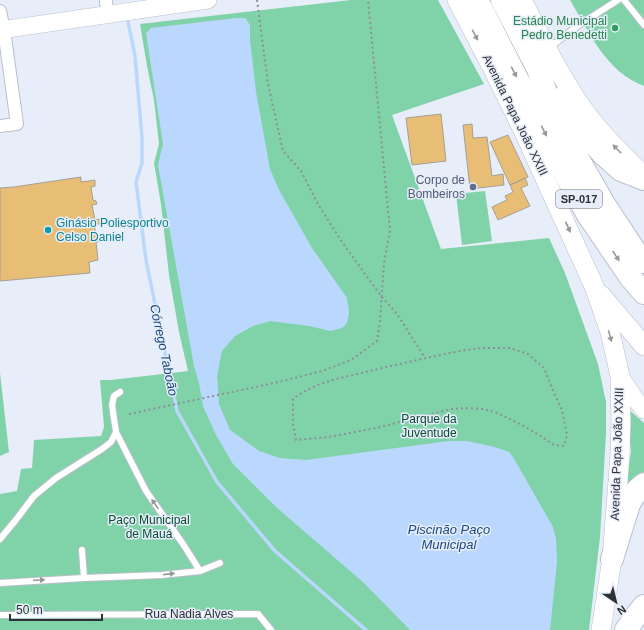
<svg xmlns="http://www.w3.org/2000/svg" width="644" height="630" font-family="Arial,sans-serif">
<rect width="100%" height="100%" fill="#e7edf9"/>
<path fill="#80d3a9" d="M351,0H438L484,84L392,115L441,249L549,238L565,273L598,364L606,402V434L600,537L589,630H0V494L17,491L21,469L32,468L34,440L101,436L104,427L100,380H111L188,371L179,332L169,275L161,204L154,163L159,144L154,100L147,66L140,24Z
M570,0H644V86C606,72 589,32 570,0Z
M485,191L492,241L462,245L456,194Z
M0,373L9,452L0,456Z
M627,408L644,423V472L623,494L626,481L631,452Z"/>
<path fill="#bad8fd" d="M236,18H245L250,25V40L256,92L270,169L278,188L312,248L347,298L349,313L347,323L342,328L330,331L309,326L270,321L253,326L235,336L222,351L217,376L219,404L230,430L259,451L280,458L306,460L449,441H467L495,447L509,452L513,457L553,527L556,539L557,562L550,630H410L364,583L276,507L233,464L216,435L203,406L199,383L194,366L158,165L163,144L146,33L151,28Z"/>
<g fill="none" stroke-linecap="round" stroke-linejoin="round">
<path stroke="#bad8fd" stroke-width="3.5" d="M127,17L135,56L142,138V163L136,182L146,260L177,411L217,482L275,551L366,630"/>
</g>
<path fill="#e8be77" stroke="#a59f94" d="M441,114L446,161L412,165L406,118Z
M472,124L473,138L487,137L492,176L503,174L504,185L470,189L463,125Z
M508,135L528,177L510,185L490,142Z
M81,177V182L95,180V186L91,187L93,200L96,201L97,204L92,205L95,220L100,219V224H95V235L101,236V241L96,242L98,260L89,262L90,273L0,281V188L14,187Z
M525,178L528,185L521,188L530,206L498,220L492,207L507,200L505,196L513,192L510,185Z"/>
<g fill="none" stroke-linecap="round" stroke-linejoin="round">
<g stroke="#bac0cb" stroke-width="8">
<path id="lane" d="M624,0L644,25
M550,47L576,27L618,0
M116,432L146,491L183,544L200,571
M0,539L15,521L34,496L56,478L102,449L111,442L116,432L112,405L114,396L120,392
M82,550L84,578
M0,583L84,578L162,575L200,571L220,563
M0,615L258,614L271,630"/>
</g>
<g stroke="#bac0cb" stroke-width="14">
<path id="street" d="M106,0L107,14
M0,11L4,30L17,124L0,126"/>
</g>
<g stroke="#bac0cb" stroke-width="18">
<path id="secondary" d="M0,30L208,0
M620,376L633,396L644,410"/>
</g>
<g stroke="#bac0cb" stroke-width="20">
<path id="primary" d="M457,0L490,63L523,130L594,286L610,332L620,376L621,423L620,455L612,559L601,630
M522,0C541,37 559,75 583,109C600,133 623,155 644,176
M601,295L644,346"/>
</g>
<g stroke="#bac0cb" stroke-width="24">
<path id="highway" d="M477,0L569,181L588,215L631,278L644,293
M502,0L538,69L549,102L565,136L604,204L637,254L644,262
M559,99L573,120L603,154L621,170L644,179
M612,559L629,504L637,490L644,484
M626,630L639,612L644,606"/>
</g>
<path stroke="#8b8f97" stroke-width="2" stroke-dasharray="2 3" stroke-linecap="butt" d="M257,0L268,84L283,151L301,171L319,206L342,242L381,296L397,314L425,358
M483,348H510L528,354L544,368L554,393L562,410L567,435L564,446L554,445L539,435L520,424L495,412L483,409L465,408L451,409L376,428L329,437L296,440L293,424V399C315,381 347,377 374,370C404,363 434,356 465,350Z
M129,414L279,382L322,371L351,360L377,341L380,321L384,263L390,231L368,0"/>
<use href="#lane" stroke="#fff" stroke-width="6"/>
<use href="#street" stroke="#fff" stroke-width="12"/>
<use href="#secondary" stroke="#fff" stroke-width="17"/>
<use href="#primary" stroke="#fff" stroke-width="19"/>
<use href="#highway" stroke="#fff" stroke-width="22"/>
</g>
<defs><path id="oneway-solid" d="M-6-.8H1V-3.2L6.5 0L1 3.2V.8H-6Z"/></defs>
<g fill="#96989a">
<use href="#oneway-solid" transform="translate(475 35) rotate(62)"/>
<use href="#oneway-solid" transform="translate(514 72) rotate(63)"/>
<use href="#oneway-solid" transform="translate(544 131) rotate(63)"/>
<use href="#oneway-solid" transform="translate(617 149) rotate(-134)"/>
<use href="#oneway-solid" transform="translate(568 227) rotate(65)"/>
<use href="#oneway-solid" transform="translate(616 256) rotate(56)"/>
<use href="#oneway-solid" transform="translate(610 336) rotate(75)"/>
<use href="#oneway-solid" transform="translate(155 504) rotate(-125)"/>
<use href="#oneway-solid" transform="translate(169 574) rotate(-6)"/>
<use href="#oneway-solid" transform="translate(39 580) rotate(-3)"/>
</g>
<circle fill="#2e9e5b" stroke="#e7edf9" stroke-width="1.5" cx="615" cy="28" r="4"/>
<circle fill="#5c6f8a" stroke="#e7edf9" stroke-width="1.5" cx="473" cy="187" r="4"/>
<circle fill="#0f9aa8" stroke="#e7edf9" stroke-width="1.5" cx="48" cy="230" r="4"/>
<g text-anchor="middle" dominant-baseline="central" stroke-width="3" stroke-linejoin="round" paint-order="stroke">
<rect fill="#e7edf9" stroke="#666970" stroke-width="1" x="556" y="190" width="46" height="18" rx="3"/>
<g font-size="11" font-weight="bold" fill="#2e3135">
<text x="579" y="199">SP-017</text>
</g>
<g font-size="12" fill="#27864d" stroke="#e7edf9" text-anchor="end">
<text x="607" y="21">Estádio Municipal<tspan x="607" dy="14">Pedro Benedetti</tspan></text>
</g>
<g font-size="12" fill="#2e3135" stroke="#e7edf9">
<text transform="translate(515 115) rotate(64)">Avenida Papa João XXIII</text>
<text transform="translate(617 454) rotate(-88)">Avenida Papa João XXIII</text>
<text x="189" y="614">Rua Nadia Alves</text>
</g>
<g font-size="12" fill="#4e5e75" stroke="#e7edf9" text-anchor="end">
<text x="465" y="180">Corpo de<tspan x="465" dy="14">Bombeiros</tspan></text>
</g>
<g font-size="12" fill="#0d838f" stroke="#e7edf9" text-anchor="start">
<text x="56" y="223">Ginásio Poliesportivo<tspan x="56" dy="14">Celso Daniel</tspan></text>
</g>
<g font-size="12" fill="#054c32" stroke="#e7edf9">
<text x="429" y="419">Parque da<tspan x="429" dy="14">Juventude</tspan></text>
<text x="149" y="520">Paço Municipal<tspan x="149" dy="14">de Mauá</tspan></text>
</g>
<g font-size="13" font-style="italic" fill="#18487f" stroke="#e7edf9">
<text transform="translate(164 350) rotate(78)">Córrego Taboão</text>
<text x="449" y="529">Piscinão Paço<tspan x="449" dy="15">Municipal</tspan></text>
</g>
</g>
<g transform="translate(616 602) rotate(145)" stroke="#e7edf9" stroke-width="3" paint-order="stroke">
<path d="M0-3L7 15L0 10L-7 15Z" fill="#2e3135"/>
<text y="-6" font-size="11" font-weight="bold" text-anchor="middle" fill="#2e3135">N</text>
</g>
<path d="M10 614v6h92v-6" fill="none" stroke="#2e3135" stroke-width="2"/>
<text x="16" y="614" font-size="12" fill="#2e3135" stroke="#e7edf9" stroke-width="3" paint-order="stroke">50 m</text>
</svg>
